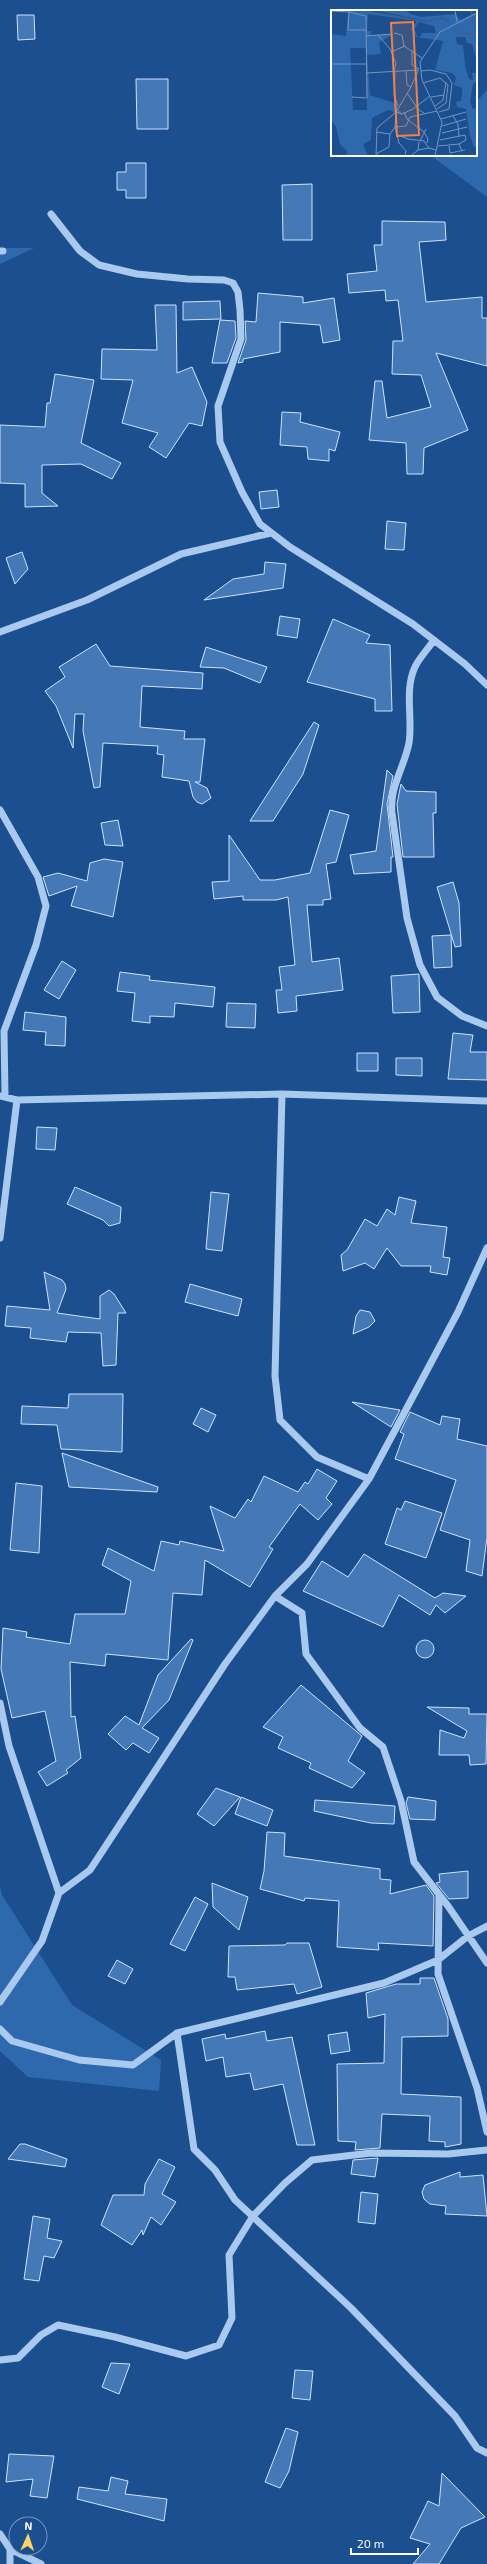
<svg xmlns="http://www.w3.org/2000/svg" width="487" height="2564" font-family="'Exo 2',sans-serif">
<rect width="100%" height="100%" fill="#1b4f8f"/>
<path fill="#2e69ad" d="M487,90V197L430,155H476V102Z
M0,248H34L0,264Z
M0,1886L2,1895L72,2005L161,2060L159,2091L28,2077L0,2051Z"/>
<path fill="#4478b7" stroke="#cfe3fa" d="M17,15H34L35,39L18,40Z
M136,79H168V129H137Z
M126,163H146V198H126V190H117V172H126Z
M312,184V240H283L282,185Z
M382,221L445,222L446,240L419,242L426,302L482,297V318H487V366L436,353L468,430L424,448L423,474H407L406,443L369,440L375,381H382L387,418L431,407L421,375L392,374L393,341H403L398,300L386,301L385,290L349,293L347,274L377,271L374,245H382Z
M258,293L303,297V303L334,298L340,340L323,343L320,325L280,322V352L243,359V362L238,363L246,340L245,321L256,322Z
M220,301L221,319L183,320V302Z
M155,305H176L177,373L192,367L207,402L202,426L189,423L166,458L149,447L158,433L122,423L133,380L101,379L102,349L157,350Z
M220,320L235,321L236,338L227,363H212Z
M55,374L94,380L81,443L121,463L112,479L81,464L42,465V493L58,506L25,507V484L0,483V425L45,427L47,403H50Z
M282,412L301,413L300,422L340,432L335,451L329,449V461L308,459L307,447L280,445Z
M277,490L279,507L261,509L259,492Z
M387,521L406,523L404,550L385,549Z
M22,552L28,569L15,584L6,558Z
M265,562L286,564L283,588L204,600L233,579L264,574Z
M280,616L300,619L297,638L277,635Z
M333,619L370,635L366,643L390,645L392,711H375V699L307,682Z
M96,644L110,666L203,673L202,689L142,686L140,727L185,731L184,739H205L200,782H195L207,788L211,798L202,804L197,802L193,797L189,781L162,777L164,755L157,754L158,746L103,743L100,787L94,788L83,731L84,714H75L73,748L56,706L45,691L65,677L59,667Z
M206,647L267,667L260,683L224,668L200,667Z
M314,722L319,725L303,774L273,821H250Z
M387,770L393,776L387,804L393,857H391V872L354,874L350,855L376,851Z
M401,784L406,791L436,792V813H433L434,857H403L397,804Z
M330,810L349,815L336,862L326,864L331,899L323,900V905H307L312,962L339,958L343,990L296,996L297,1011L278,1013L276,990H282L279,967L295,965L288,897L276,900H243V896L214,899L212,882L229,881V835L260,880H275L310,873Z
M118,820L123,846L105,845L101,823Z
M104,859L123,862L113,917L71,906L77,886L49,896L43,877L58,873L87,881L90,863Z
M453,882L459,903L461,946L455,947L437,887Z
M451,935L452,967L434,968L432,936Z
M62,961L76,970L59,999L44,990Z
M120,972L150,976L149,980L215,987L213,1007L175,1003L174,1017L150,1016V1023L132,1021L135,993L117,991Z
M419,974L420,1012L393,1013L391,976Z
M227,1003L256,1004L255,1028L226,1027Z
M25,1012L66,1017L65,1046L45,1045L46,1032L23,1030Z
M453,1033L473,1035L470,1052H487V1080L448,1079Z
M357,1053H378V1071H357Z
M396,1058H422V1076L396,1075Z
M37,1127L57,1128L55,1150L36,1149Z
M75,1187L121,1207L120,1223L109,1226L103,1220L67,1204Z
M211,1192L229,1194L222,1251L206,1249Z
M399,1197L416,1201L411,1223L447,1227L443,1257L450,1258L447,1275L430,1272L431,1266H401L387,1248L374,1269L365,1263L343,1271L341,1255L347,1250L365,1219L377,1226L387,1209L395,1215Z
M44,1272L62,1280L65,1284L66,1289L57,1313L100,1319V1296L109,1290L114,1294L126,1313H118L116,1365L103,1366L101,1333L68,1332L66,1342L30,1338L31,1328L5,1326L7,1306L50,1310Z
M190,1284L242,1299L238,1316L185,1302Z
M360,1310L370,1312L375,1321L369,1327L353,1334L356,1316Z
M69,1394H123L122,1452L61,1449L57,1425L21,1424L22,1406L68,1408Z
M352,1402L400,1410L391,1427Z
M201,1408L216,1415L208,1432L193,1424Z
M410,1412L440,1425L442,1416L460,1419L457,1439L487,1446V1537L482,1576L466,1571L470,1540L440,1530L456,1480L395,1459L404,1434L400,1432Z
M62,1453L158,1487L157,1492L69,1487Z
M317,1469L337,1481L326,1498L332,1504L318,1520L300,1504L269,1547L273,1549L250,1587L205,1560L202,1595L173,1593L168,1660L106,1654L105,1666L70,1662L71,1717L75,1716L81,1758L66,1770L68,1773L47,1786L38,1772L56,1761L45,1711L12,1718L1,1669L3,1628L27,1632L26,1637L70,1644L75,1614H125L131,1581L102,1565L108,1548L154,1571L161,1541L179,1545L180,1541L224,1551L210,1506L235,1518L248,1499L251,1502L264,1476L298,1492L305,1482L308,1484Z
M16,1483L42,1486L39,1553L10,1550Z
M405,1501L442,1513L426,1558L385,1544L397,1508L401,1510Z
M364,1554L435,1598L443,1593L466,1596L445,1613L436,1605L430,1615L399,1595L383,1627L303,1591L322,1561L348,1577Z
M191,1639L193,1640L169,1700L142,1728L159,1738L149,1753L133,1743L126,1750L108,1734L125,1716L139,1725L158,1675Z
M416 1649a9 9 0 1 1 18 0a9 9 0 1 1-18 0Z
M301,1685L362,1736L348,1761L365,1773L352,1788L309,1768L311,1763L278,1748L283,1737L263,1727Z
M427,1707L469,1708V1714H487L486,1764L470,1765L469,1755H439L440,1730L464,1738L467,1731Z
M216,1788L240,1797L214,1826L197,1814Z
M241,1797L273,1810L267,1826L235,1814Z
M408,1797L436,1801L435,1820L410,1819L406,1803Z
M315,1800L395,1806L394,1824L371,1823L314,1811Z
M267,1832L285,1833L284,1856L380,1869V1879L391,1880L390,1894L426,1885L434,1896L433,1946L378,1943L379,1950L337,1947L339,1901L305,1898L304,1901L260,1889L264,1871Z
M468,1871V1898L449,1899L436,1883L440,1882L439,1874Z
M212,1883L248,1897L239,1930L213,1907Z
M195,1897L208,1904L185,1951L170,1944Z
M287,1943H309L322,1987L297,1994L294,1984L237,1990L235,1977H228L229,1946L285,1945Z
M117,1960L133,1969L125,1984L108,1976Z
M420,1978H434L448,2019V2036L402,2037L401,2094L461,2097V2144L445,2147V2142L429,2141L430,2116L382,2114L380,2148L355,2150L356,2142L338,2141L337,2064L384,2063L385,2014L368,2018L366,1993L396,1984H420Z
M265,2031L267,2041L292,2037L315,2145H297L283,2084L254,2090L250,2073L226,2077L223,2057L206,2061L202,2039L225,2034L226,2039Z
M347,2032L350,2051L331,2054L328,2035Z
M20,2144H25L67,2159L65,2167L8,2159Z
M378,2158L375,2177L351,2174L353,2160Z
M159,2159L175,2167L162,2194L176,2202L161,2225L151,2217L143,2235L142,2230L132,2245L101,2225L113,2195H144L145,2184Z
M460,2172V2177L483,2175L487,2216L445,2214L446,2206L430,2204L424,2199L422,2192L425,2185Z
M361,2192L378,2194L375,2224L358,2222Z
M33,2216L50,2219L47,2238L62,2241L54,2258L44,2256L39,2281L24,2279Z
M111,2363L130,2364L119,2394L102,2387Z
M295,2370L313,2371L310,2400L292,2398Z
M286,2428L298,2432L289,2471L280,2488L265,2482Z
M9,2454L54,2456L47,2498L30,2496L33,2479L6,2482Z
M442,2473L485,2517L461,2528L439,2564H413L430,2544L410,2538L428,2501L439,2506Z
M111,2477L128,2481L125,2494L167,2499L164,2521L77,2499L79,2487L108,2491Z"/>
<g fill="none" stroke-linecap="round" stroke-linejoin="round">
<path stroke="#a9c9ee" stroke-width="7" d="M51,214L80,251L99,265L137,274L188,279L224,280L233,283L238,292L240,310L241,339L218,406L220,442L242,492L260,524L290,547L413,624L465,664L487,685
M0,251H3
M0,632L87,600L181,554L271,533
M434,640C428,649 419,658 415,667C404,690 413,719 409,743C404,768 389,788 392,813L407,918L420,965L437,997L462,1016L487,1026
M0,810L38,877L46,906L36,945L4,1031L5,1096
M282,1094L275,1376L280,1420L317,1457L369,1479
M0,1096L17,1100L282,1094L487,1101
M0,1238L17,1100
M275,1596L302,1613L306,1654L360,1728L383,1747L401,1801L414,1862L448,1906L487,1963
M0,1703L9,1746L59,1893
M439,1895L438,1974L477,2088L487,2132
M0,2002L42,1941L59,1893L90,1870L225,1664L275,1596L307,1564L369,1479L458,1312L487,1248
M0,2029L12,2041L79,2060L133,2065L177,2033L384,1983L438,1960L468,1936L487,1926
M177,2033L194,2149L215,2170L235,2200L351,2308L455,2416L477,2448L487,2453
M0,2360L18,2358L41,2335L58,2325L115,2337L186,2356L219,2345L232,2318L229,2255L253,2216L285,2183L312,2160L371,2153L448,2154L487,2150
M0,2534L10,2549V2564
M10,2549L41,2564"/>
</g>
<g transform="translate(331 10)">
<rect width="146" height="146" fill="#1b4f8f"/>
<path d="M0,0H32L95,12L113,9L120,14L113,7L97,11L42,0H75L79,4L90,7L125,4L129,10L146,2V52L141,34L136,33L134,27H125L126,34L132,35L134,56L138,69L142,70L141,63H146V72L142,74L139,92L142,99L146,98L144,87L146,84V137H143L139,126L135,99L126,97L125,92L130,91L131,84V78L123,75L125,67L121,63L104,60L112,31L85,27L80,19L86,11L37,4L36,21H40V25L63,24L48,32L50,44L36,45L39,85L63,93L72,105L57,100L41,108L40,130L32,134L37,146H15L16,141L9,134L5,117L0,110V24L15,26L17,2ZM88,12L103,16L105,23H91L89,27L86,26L83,19ZM19,38H35L36,100H22Z" fill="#2e69ad" fill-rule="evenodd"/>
<path d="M32,0L97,11L114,7L122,13L113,9L98,12L65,8Z" fill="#3c6290"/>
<path fill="none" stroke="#3c6290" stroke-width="2" d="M140,0L146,22M122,17L128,23L146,25"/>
<path fill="none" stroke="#7695bc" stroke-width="1" d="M124,0L126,12M0,1L18,2L17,20H35M18,2L35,6L36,88L21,87M63,23L71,25L73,36L91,48M47,25L59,39L65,53L63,61M35,26L61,24M81,40V55L88,59M60,42L74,36M0,54H35M75,61L76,75L80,77M90,61L99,60L115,64L121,73L118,99L108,102M64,62L63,85L67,96M35,63L88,60M92,73L109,68L117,75L115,93L106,99M76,83L87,99L94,104M100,87L113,85M104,96L112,90L115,72M73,102L76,109L93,122L97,129L96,133M122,106L127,114L128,126M110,109L135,102M111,116L135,109M45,122L59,124M111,123L136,117M67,125L77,129L93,131L98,138M109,130L134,125L135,130L128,134L131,141M89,131L95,119M107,136L128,134M118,136L119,143L134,140M87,140L98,138L105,140M45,144L58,137L59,124L64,117L75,116L79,107L106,101M45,146L46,118L65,102L80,77L87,61M74,146L75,141L68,133L64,117L65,102L71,104L82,99L99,86M80,146L87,140L88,132M104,146L111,112L91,70L89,52L109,22L146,3"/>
<path fill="#ee8249" fill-opacity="0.15" stroke="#ee8249" stroke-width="2" d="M82,12L88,125L66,126L60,13Z"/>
<rect width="146" height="146" fill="none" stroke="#fff" stroke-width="2"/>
</g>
<g transform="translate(28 2536) rotate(3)"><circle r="19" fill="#1b4f8f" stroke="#7695bc"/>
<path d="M0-3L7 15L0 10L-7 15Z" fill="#ffd166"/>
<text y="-6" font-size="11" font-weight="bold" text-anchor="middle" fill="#ffffff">N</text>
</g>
<path d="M351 2548v6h67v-6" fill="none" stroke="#ffffff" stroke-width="2"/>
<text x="357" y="2548" font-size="12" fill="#ffffff" stroke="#1b4f8f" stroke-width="3" paint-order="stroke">20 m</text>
</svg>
